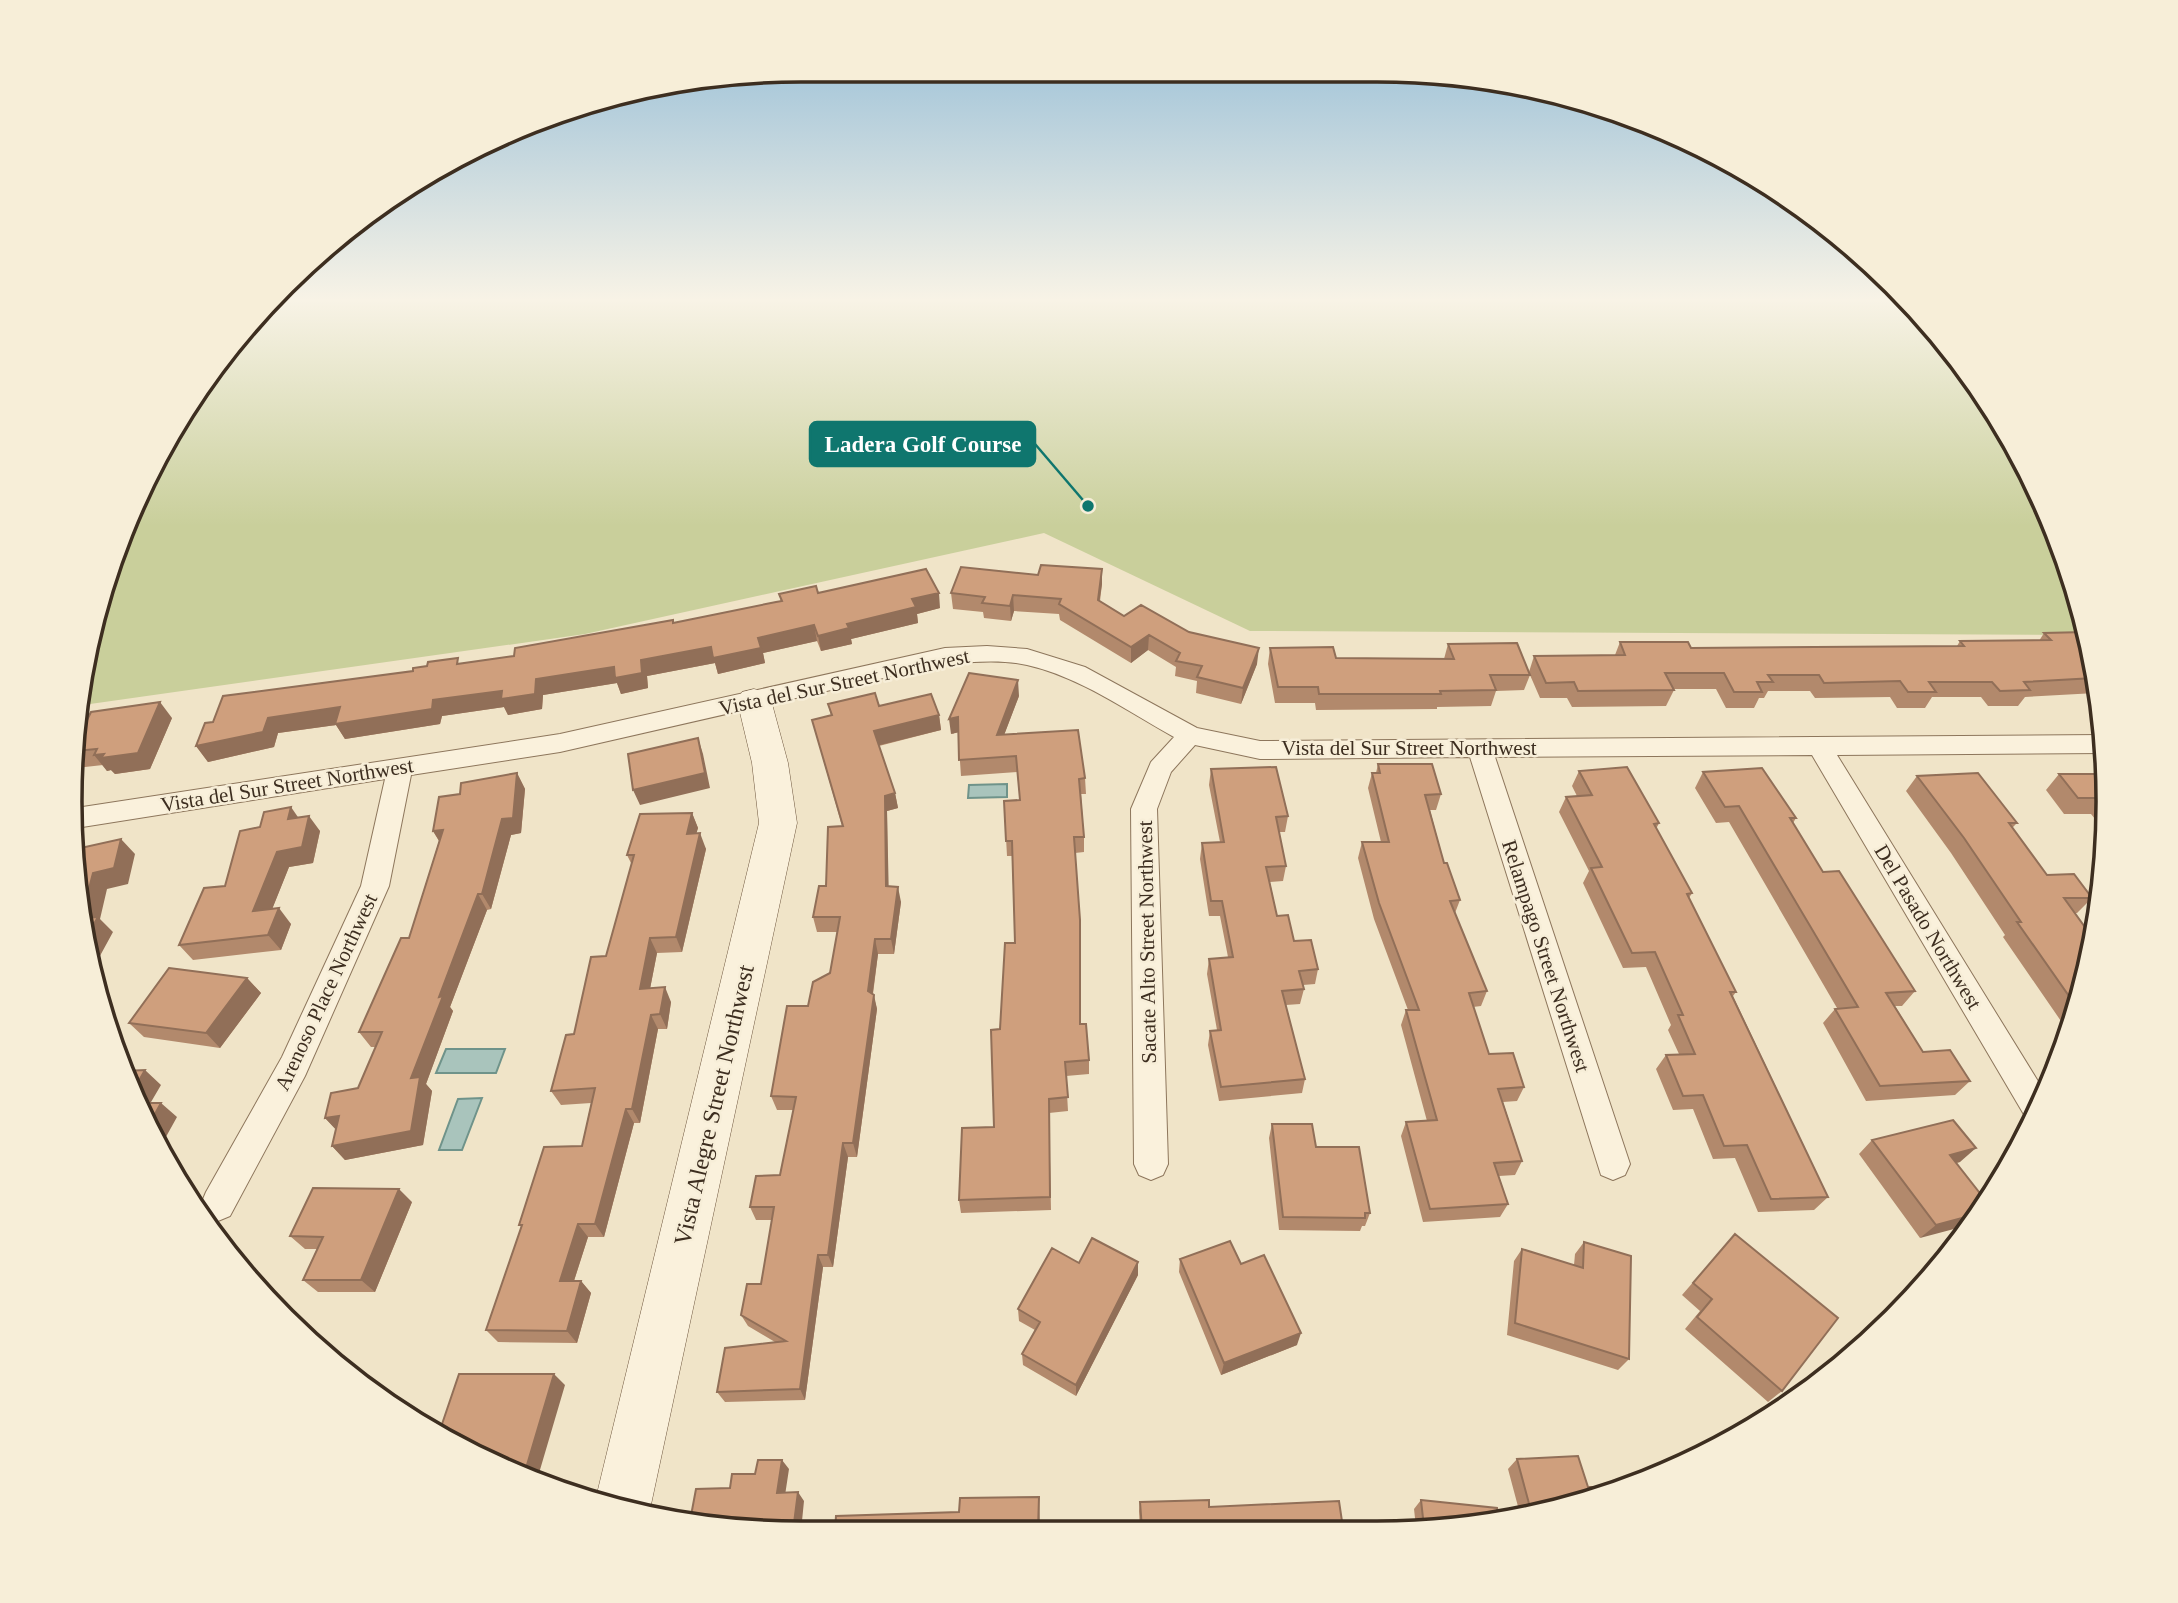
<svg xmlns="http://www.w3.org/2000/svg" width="2178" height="1603" font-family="'Times New Roman',serif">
<rect width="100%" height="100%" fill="#f0e4c8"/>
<path fill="#c9cf9b" d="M272,301H1906L1957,356L2032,478L2083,612L2087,635L1250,631L1044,533L585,634L76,706L109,567L145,478L251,320Z"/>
<path fill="#a9c4bc" stroke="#6f938a" stroke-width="2" d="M1007,784V797L968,798L969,785Z
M446,1049H505L496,1073H436Z
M482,1098L462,1150H439L458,1099Z"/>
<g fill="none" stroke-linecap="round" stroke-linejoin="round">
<g stroke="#8d765c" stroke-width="2">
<path id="street" d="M987,646L1027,649L1085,667L1197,728L1260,741L2103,735L2105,753L1837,755L2044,1091L2031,1121L2026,1118L1812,755L1495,757L1630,1164L1625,1175L1613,1180L1601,1175L1470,757L1260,759L1195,745L1171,772L1157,809L1168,1164L1163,1175L1151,1180L1139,1175L1134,1164L1131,809L1151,762L1174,737C1127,711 1080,677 1027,665C1001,659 972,662 945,664L560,752L411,775L389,886L305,1076L230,1216L218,1221L206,1216L201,1204L206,1192L282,1057L361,886L385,779L76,828V808L560,734L945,648Z"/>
</g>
<g stroke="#6f573f" stroke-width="1">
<path id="secondary" d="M754,689L766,692L771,700L788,763L797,823L649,1514L595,1502L759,823L752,763L737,700L742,692Z"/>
</g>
<use href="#street" fill="#faf1dc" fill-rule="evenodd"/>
<use href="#secondary" fill="#faf1dc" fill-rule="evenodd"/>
</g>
<path fill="#b2896c" d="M1102,584L1100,601L1124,616L1189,632L1257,664L1241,704L1196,693L1197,681L1175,676L1176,667L1148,650L1131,663L1060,620L1059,614L1014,611L1011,621L984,618L983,612L953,609L951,593Z
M818,593L940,608L917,614L918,623L851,639L852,644L821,651L817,641L763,653L765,663L718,674L715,663L647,676L648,688L621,694L617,683L543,695L542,709L508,715L504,707L442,716L440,724L345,739L336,725L278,733L274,747L208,762L196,746L213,722L413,671L514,656L781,601L779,594Z
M2086,632L2096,693L2025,697L2018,706H1988L1981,697H1932L1925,708H1897L1890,697L1815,698L1810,691H1768L1764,698H1759L1754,708H1726L1716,689H1673L1674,690L1666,706L1572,707L1567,698H1540L1530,675L1524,690L1496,691L1491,706L1437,707V709L1316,710L1315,703H1275L1268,664L1270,648L1336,658L1444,659L1448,644L1529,672L1534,656L1615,655L1620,642L1691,648L1957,646L1960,641H2039L2044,633Z
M1019,696L1004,735L1085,778L1086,794H1081L1084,837V852L1075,853L1080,1024L1089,1060V1074L1066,1076L1068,1111L1049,1113L1051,1210L961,1213L959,1200L994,1127L1000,1029L1015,943L1012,856H1007L1004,801L1020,800L1017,772L961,776L958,732L951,734Z
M828,704L879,706L939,715L941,730L879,746L895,793L898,808L887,811L888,886L901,902L894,954H878L873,994L877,1009L857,1157H848L833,1267H823L805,1400L725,1402L717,1392L775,1342L748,1326L741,1315L761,1284L772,1220H756L750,1207L780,1175L793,1110H777L771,1096L808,1006L830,973L837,932H817L813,917L826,886L842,826L812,720L831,716Z
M172,718L150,769L115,774L111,770L107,771L103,765L76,768V721Z
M1378,764L1441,794L1436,810H1430L1444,863L1460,900L1455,913L1487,991L1481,1006L1473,1007L1489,1054L1524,1087L1517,1101L1503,1102L1522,1161L1515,1175L1499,1176L1508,1204L1500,1217L1423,1222L1401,1136L1406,1122L1427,1121L1401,1025L1406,1010H1408L1374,919L1358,858L1362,842H1381L1368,788L1372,773H1376Z
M1211,769L1288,816L1285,832H1279L1286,866L1283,881L1270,882L1277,916L1294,941L1318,969L1315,984L1303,985L1304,989L1300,1004L1286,1005L1305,1079L1302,1093L1219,1101L1208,1045L1210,1031L1217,1030L1207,974L1209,959L1228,957L1220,916H1209L1200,859L1202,843L1220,842L1209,785Z
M1579,771L1659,823L1656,829L1692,893L1689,898L1736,992L1733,996L1828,1197L1814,1210L1758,1212L1735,1158L1713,1159L1693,1109L1673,1110L1656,1069L1666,1055L1679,1054L1668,1030L1671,1025L1646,967L1623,968L1583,883L1589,871L1559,812L1566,797L1577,796L1572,786Z
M1703,772L1796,818L1793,823L1823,872L1915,991L1902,1006H1895L1923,1052L1970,1081L1955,1095L1866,1101L1823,1023L1835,1009L1837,1008L1729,822L1716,823L1695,788Z
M517,773L525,789L521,833L511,835L491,909L487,910L450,1007L453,1011L426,1084L432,1091L423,1145L345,1160L332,1146L336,1129L325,1118L358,1088L376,1047H371L359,1032L409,938L439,841L433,831L460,794Z
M2059,774H2106L2104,830L2091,814H2064L2046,790Z
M1917,776L2017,823L2012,828L2047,875L2092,898L2077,913H2075L2092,937L2069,1036L2066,1043L2057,1030L2063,1024L2003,937L2005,935L1951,853L1906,791Z
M692,813L698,828L696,833L706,849L682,952L657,953L650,989L671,1002L667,1029H658L640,1123H634L604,1237H588L574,1281H581L591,1293L577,1343L498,1342L486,1330L522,1227L519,1225L582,1146L591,1103L561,1105L551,1091L606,956L632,865L627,855Z
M298,818L320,831L313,863L289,867L272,909L291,924L281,950L193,960L179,945L225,886L260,827Z
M247,978L261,993L220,1048L144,1037L129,1023Z
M1272,1124L1316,1147L1370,1213L1365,1226H1362L1360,1231L1279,1230L1269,1138Z
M1872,1140L1960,1162L1956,1163L1986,1201L1920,1238L1859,1154Z
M412,1202L375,1292H318L303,1280L317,1249H305L290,1236Z
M1735,1234L1782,1391L1768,1402L1685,1329L1700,1311L1682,1295Z
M1584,1242L1629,1359L1618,1370L1507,1335L1514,1261L1522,1249L1574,1265L1575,1254Z
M1180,1259L1241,1264L1297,1345L1221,1375L1179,1272Z
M1079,1263L1138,1275L1076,1396L1023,1365L1022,1354L1035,1330L1019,1321L1018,1309Z
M1517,1459L1588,1487H1622L1520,1514L1508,1469Z
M1421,1500L1472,1527H1416L1414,1509Z
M1140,1502L1209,1507L1343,1528L1140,1529L1139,1511Z"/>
<path fill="#916f58" d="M1102,569V584L1097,616L1098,600Z
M939,593L940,608L917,614L918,623L851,639L852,644L821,651L818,636L912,599Z
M1013,595L1014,611L1011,621L1010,606Z
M814,625L817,641L763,653L765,663L718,674L715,663L647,676L648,688L621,694L617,683L543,695L542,709L508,715L504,707L442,716L440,724L345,739L336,725L278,733L274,747L208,762L196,746L268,718L340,707L433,700L536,679L758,638Z
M1149,635L1148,650L1131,663V647Z
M1259,648L1257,664L1241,704L1243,688Z
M1018,680L1019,696L998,751L997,735Z
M160,702L172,718L150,769L115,774L111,770L107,771L94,755Z
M939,715L941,730L876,746L874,731Z
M958,717L960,732L951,734L949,719Z
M698,738L703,754L710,788L640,805L633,790Z
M517,773L525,789L521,833L511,835L491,909L482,894L502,819Z
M895,793L898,808L887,811L889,902L886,886L885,796Z
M291,807L302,823L288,819Z
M692,813L698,828L692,849L687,834Z
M309,816L320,831L313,863L289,867L265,927L253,911L277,852Z
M443,830V847L433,831Z
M700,833L706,849L682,952L676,937Z
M121,839L135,854L128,884L107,889L100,919L113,932L95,965L82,916L93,873Z
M898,887L901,902L894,954L891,939Z
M478,894L487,910L450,1007L453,1011L426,1084L432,1091L423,1145L345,1160L332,1146L411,1078L439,997Z
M279,908L291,924L281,950L268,935Z
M650,938L657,953L647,1004L640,989Z
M875,939L878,954L871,1006L868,991Z
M247,978L261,993L220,1048L206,1033Z
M665,987L671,1002L667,1029L660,1014Z
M874,995L877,1009L857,1157L853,1143Z
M651,1015L658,1029L640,1123L632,1109Z
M145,1070L161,1085L144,1114L132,1093Z
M161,1103L177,1117L162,1144L150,1123Z
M626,1109L634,1123L604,1237L595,1224Z
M339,1116L338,1132L325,1118Z
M843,1143L848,1157L833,1267L828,1255Z
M1976,1148L1960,1162L1934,1168L1950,1155Z
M399,1189L412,1202L375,1292L361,1280Z
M1977,1214L1969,1225L1920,1238L1936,1225Z
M578,1224L588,1237L570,1293L560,1281Z
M818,1255L823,1267L805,1400L800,1389Z
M1138,1262V1275L1076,1396V1385Z
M581,1281L591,1293L577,1343L567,1331Z
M1301,1333L1297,1345L1221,1375L1224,1363Z
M554,1374L565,1385L537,1480L524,1475Z
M782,1460L789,1469L784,1502L777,1493Z
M798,1492L804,1501L801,1531H793Z
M1039,1497L1040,1530H1038Z"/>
<path fill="#cf9f7d" stroke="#916f58" stroke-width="2" d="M1041,565L1102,569L1098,600L1124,616L1141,605L1189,632L1259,648L1243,688L1197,677L1202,666L1176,661L1180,653L1149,635L1131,647L1059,604L1061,599L1013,595L1010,606L982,603L985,597L951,593L961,567L1038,575Z
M926,569L939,593L912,599L916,607L847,624L849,628L818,636L814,625L758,638L761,648L713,658L711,647L641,660L642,673L615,678L614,667L536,679L535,694L501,699L502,691L433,700L432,709L335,724L340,707L268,718L263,732L196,746L205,723L213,722L223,696L413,671V668L427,666L428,662L458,658L457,664L514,656L515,648L673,620V623L776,602L782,601L779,594L816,586L818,593Z
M2086,632L2094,678L2024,682L2030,690L2000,691L1992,682H1929L1936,692H1908L1900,681L1824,683L1819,675H1768L1773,682H1757L1762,692H1734L1724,673H1665L1674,690L1578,691L1574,682L1546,683L1534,656L1625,655L1620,642H1688L1691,648L1964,646L1960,641L2051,640L2044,633Z
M1517,643L1530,675H1490L1496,690L1440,691L1441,694H1319L1318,687H1278L1270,648L1333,647L1336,658L1454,659L1448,644Z
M969,673L1018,680L997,735L1078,730L1085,778L1079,779L1084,837H1074L1080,920V1024H1086L1089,1060L1065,1062L1068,1097L1049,1099L1050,1197L959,1200L962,1128L994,1127L991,1030L1000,1029L1005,943H1015L1012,841H1006L1004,801L1020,800L1016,756L959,760L958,717L949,719Z
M875,693L879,706L931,694L939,715L874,731L895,793L885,796L886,886L898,887L891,939H875L868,991L874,995L853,1143H843L828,1255H818L800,1389L717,1392L725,1348L786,1341L741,1315L747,1284H761L774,1207H750L756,1176L780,1175L796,1097L771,1096L787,1006H808L813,982L830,973L840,917H813L819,886H826L828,827L843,826L812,720L832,715L828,704Z
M160,702L138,753L101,758L104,754L94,755L97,749L76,751V721L87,720L91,712Z
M698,738L705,773L633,790L628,754Z
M1378,764H1432L1441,794L1425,795L1444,863H1447L1460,900L1450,901L1487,991L1469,993L1489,1054L1513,1053L1524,1087L1498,1089L1522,1161L1494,1163L1508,1204L1430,1209L1406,1122L1437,1120L1406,1010H1419L1379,903L1362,842H1389L1372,773H1380Z
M1276,767L1288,816L1276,817L1286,866L1266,867L1277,916L1288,915L1294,941L1311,940L1318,969L1299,971L1304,989L1282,991L1305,1079L1221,1087L1210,1031L1221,1030L1209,959L1233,957L1222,901H1211L1202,843L1224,842L1211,769Z
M1627,767L1659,823L1654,824L1692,893L1687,894L1736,992H1730L1828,1197L1771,1199L1747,1145L1724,1146L1703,1095L1683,1096L1666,1055L1695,1054L1678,1015H1683L1655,952L1632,953L1591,868L1602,867L1566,797L1592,795L1579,771Z
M1762,768L1796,818H1790L1823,872L1839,871L1915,991L1886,993L1923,1052L1950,1050L1970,1081L1880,1086L1835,1009L1858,1007L1739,806L1725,807L1703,772Z
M517,773L513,818L502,819L482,894H478L439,997L443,996L411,1078L420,1077L411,1131L332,1146L339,1116L325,1118L331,1093L358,1088L382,1032H359L401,938H409L443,830L433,831L439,797L460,794L461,783Z
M1978,773L2017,823H2009L2047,875L2074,874L2092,898H2064L2092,937L2076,1006L2017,922H2021L1964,838L1917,776Z
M2059,774H2106L2105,798H2078Z
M291,807L288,819L309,816L302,847L277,852L253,911L279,908L268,935L179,945L204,888L225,886L240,831L260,827L264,812Z
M692,813L687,834L700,833L676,937L650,938L640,989L665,987L660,1014L651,1015L632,1109H626L595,1224H578L560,1281H581L567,1331L486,1330L522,1225H519L544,1147L582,1146L595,1088L551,1091L566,1035L574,1034L591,957L606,956L634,855H627L640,814Z
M121,839L114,868L93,873L82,916L76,897V849Z
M98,917L87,936L82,918Z
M169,968L247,978L206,1033L129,1023Z
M145,1070L132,1093L126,1081L123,1071Z
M138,1103H161L150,1123Z
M1953,1120L1976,1148L1950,1155L1986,1201L1977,1214L1936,1225L1872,1140Z
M1272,1124H1312L1316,1147H1359L1370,1213H1365V1218L1283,1217Z
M313,1188L399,1189L361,1280H303L323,1237L290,1236Z
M1735,1234L1838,1318L1782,1391L1697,1317L1712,1299L1693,1283Z
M1092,1238L1138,1262L1076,1385L1022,1354L1040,1322L1018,1309L1052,1248L1079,1263Z
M1230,1241L1241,1264L1264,1255L1301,1333L1224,1363L1180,1259Z
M1584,1242L1631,1256L1629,1359L1515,1323L1522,1249L1583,1268Z
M459,1374H554L524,1475L478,1457L439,1433Z
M1578,1456L1588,1487H1622L1531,1511L1517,1459Z
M758,1460H782L777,1493L798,1492L793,1531H753L690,1521L696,1489L730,1488L732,1474H755Z
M1039,1497L1038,1530L835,1531L836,1516L959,1512L960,1498Z
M1209,1500V1507L1339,1501L1343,1528L1142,1529L1140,1502Z
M1421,1500L1497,1508L1499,1520L1472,1527H1424Z"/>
<linearGradient id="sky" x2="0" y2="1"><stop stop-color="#8fbad6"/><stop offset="0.57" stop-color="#f8f3e6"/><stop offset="1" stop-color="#f8f3e6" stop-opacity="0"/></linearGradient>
<rect width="2178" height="526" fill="url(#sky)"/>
<g text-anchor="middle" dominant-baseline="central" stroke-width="5" stroke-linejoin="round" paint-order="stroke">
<g font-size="21" fill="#3d2e20" stroke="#f7eed8">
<text transform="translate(844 682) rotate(-12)">Vista del Sur Street Northwest</text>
<text x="1409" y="748">Vista del Sur Street Northwest</text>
<text transform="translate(287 785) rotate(-9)">Vista del Sur Street Northwest</text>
<text transform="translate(1928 927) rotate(59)">Del Pasado Northwest</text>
<text transform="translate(1147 942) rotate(-91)">Sacate Alto Street Northwest</text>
<text transform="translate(1546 956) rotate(72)">Relampago Street Northwest</text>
<text transform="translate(326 992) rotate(-65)">Arenoso Place Northwest</text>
</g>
<g font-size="24" fill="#3d2e20" stroke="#f7eed8">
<text transform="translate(714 1105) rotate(-77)">Vista Alegre Street Northwest</text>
</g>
</g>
<path d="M0 0H2178V1603H0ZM801 82H1377A719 719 0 0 1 2096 801V802A719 719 0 0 1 1377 1521H801A719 719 0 0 1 82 802V801A719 719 0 0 1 801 82Z" fill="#f7eed8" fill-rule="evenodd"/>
<path fill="none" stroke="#3d2e20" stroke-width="3.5" d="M801 82H1377A719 719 0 0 1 2096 801V802A719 719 0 0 1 1377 1521H801A719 719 0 0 1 82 802V801A719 719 0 0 1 801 82Z"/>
<path fill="none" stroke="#0f766e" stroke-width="2.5" d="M1088 506L1035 444"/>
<circle fill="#0f766e" stroke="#f7eed8" stroke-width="2.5" cx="1088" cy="506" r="7"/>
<rect fill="#0f766e" stroke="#0f766e" stroke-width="2.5" x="810" y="422" width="225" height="44" rx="7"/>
<g font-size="23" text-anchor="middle" font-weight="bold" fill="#fff">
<text x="923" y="452">Ladera Golf Course</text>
</g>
</svg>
